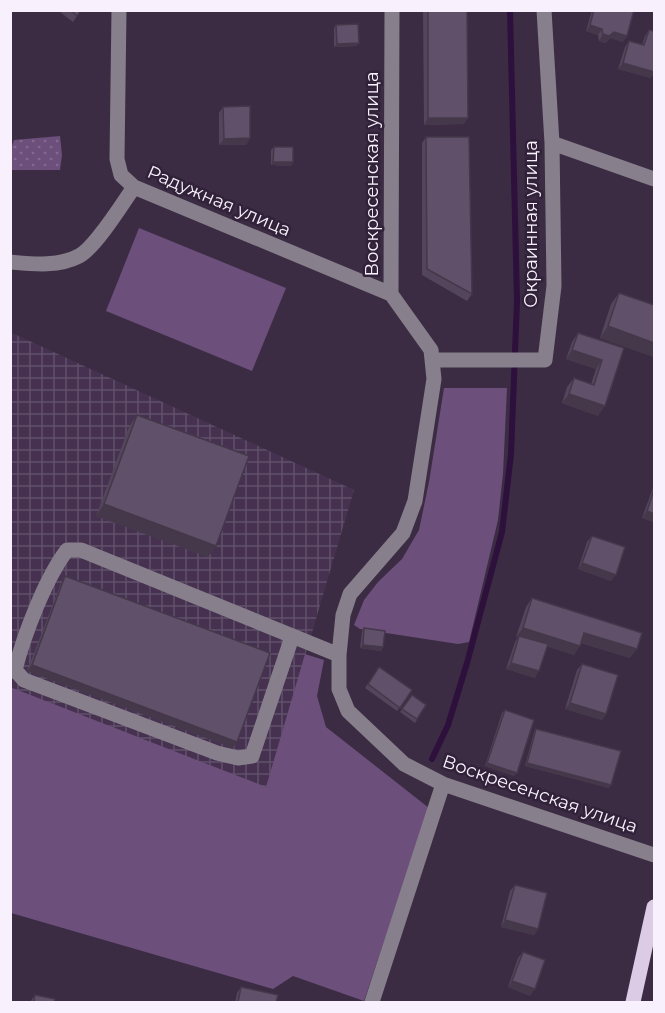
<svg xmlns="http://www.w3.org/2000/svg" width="665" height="1013" font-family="Montserrat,sans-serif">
<defs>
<pattern id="industrial-grid" width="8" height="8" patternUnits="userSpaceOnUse" patternTransform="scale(1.5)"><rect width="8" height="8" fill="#463250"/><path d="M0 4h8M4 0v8" fill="none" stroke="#61506a"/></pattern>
<pattern id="park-dots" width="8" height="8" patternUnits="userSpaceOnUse" patternTransform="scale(1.5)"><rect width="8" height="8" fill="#6c4f7b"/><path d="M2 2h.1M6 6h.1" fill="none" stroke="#82698f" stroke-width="1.8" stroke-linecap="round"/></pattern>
</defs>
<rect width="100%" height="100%" fill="#3b2c44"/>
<path fill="url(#industrial-grid)" d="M10,332L354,490L266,788L11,688Z"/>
<path fill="#6c4f7b" d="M139,228L286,288L252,371L106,311Z
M444,388H507L503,474L498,520L469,642L458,644L360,629L354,625L364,600L378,582L402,559L419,530L429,482Z
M305,654L324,660L317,696L326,727L429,808L364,1001L293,976L273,989L11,913L10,687L266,787Z"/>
<path fill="url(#park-dots)" d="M60,136L62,155L60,170H11V149L14,140Z"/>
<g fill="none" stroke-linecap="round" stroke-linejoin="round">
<path stroke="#2d103b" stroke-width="6" d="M432,759L448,725L467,663L502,532L511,454L517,301L510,10"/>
<path stroke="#877f8b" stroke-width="15" d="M119,10L117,159L121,175L134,187L391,294L431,350L434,379L415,501L403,533L350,594L343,615L339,655V689L348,711L404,764L443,784L654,855
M552,143L654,179
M10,262C33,264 58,267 79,256C95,248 123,203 134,187
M391,294L392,10
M432,360H545L554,286L552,143L544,10
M292,637L252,756L238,758L217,753L24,680L15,670C24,635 45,579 67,550H81L339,655
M372,1002L443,784"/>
<path stroke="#dbcbe5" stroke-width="15" d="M633,1002L654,907"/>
</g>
<path fill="#53455b" d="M61,10H81L73,22L60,12Z
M423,10H467L464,124L424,125Z
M592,10H634L623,42L610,38L605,43L599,41L598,35L586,31Z
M336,25L359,43L356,46L334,47V28Z
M649,30L651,78L618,69L625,47L629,41L642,45L645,36Z
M223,107L250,138L246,145H219V113Z
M426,137L472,294L467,301L422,275V143Z
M274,147L293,162L291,166L271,165V150Z
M619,293L654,305V357L600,338L611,304Z
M578,333L624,348L598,416L562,403L567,387L574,378L591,384L596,369L566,359L572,342Z
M137,415L216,546L208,557L96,516L129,427Z
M654,485V522L642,518Z
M592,536L611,581L578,569L587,542Z
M65,576L237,742L233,748L27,671L61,583Z
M532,598L630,658L581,643L574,655L547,646L535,678L506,669L515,642L518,637H516L526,607Z
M364,628L383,647L381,651L360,648L362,631Z
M582,664L606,714L602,720L565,709L577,670Z
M379,667L412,690L397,711L365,688Z
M412,695L426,705L415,723L400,712Z
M505,710L514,776L485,766L502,713Z
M536,729L609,788L525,766L534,732Z
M515,885L538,929L534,935L501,927L510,891Z
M523,952L530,996L508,987L518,958Z
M241,987L276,1002H235L237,993Z
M35,995L54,1002H30Z"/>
<path fill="#44384a" d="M590,25L602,29L598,35L586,31Z
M614,32L627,36L623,42L610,38L605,43L599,41L603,34Z
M359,43L356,46L334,47L337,44Z
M623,63L654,72V74L651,78L618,69Z
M428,118H468L464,124L424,125Z
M250,138L246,145H219L224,139Z
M273,162H293L291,166L271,165Z
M608,326L654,343V357L600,338Z
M572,350L602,360L596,369L566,359Z
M569,394L605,406L598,416L562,403Z
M104,504L216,546L208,557L96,516Z
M647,511L654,514V522L642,518Z
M582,563L616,575L611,581L578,569Z
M523,628L580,646L574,655L516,637Z
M584,633L637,649L630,658L578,642Z
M363,645L383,647L381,651L360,648Z
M511,663L539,671L535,678L506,669Z
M32,665L237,742L233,748L27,671Z
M570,703L606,714L602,720L565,709Z
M487,763L517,773L514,776L485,766Z
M527,763L611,785L609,788L525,766Z
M505,920L538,929L534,935L501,927Z
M512,981L535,989L530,996L508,987Z"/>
<path fill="#61506a" stroke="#44384a" stroke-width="1.5" d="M71,10H81L77,16Z
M428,10H467L468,118H428Z
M594,10H634L627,36L614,32L609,36L603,34L602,29L590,25Z
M358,24L359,43L337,44L336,25Z
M649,30L654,31V72L623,63L629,41L644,45Z
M250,106V138L224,139L223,107Z
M426,137H469L472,294L427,269Z
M274,147H293V162H273Z
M619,293L654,305V343L608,326Z
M578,333L624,348L605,406L569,394L574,378L594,385L602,360L572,350Z
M137,415L249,456L216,546L104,504Z
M654,490V514L647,511Z
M592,536L625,547L616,575L582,563Z
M65,576L270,653L237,742L32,665Z
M532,598L642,633L637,649L584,633L580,646L523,628Z
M364,628L385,631L383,647L363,645Z
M519,636L548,644L539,671L511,663Z
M582,664L618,675L606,714L570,703Z
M379,667L412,690L400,708L368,684Z
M412,695L426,705L417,719L402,709Z
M505,710L534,720L517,773L487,763Z
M536,729L621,751L611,785L527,763Z
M515,885L547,893L538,929L505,920Z
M523,952L545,960L535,989L512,981Z
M241,987L278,995L276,1002H238Z
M35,995L55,999L54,1002H34Z"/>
<g text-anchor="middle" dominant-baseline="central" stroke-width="5" stroke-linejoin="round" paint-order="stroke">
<g font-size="18" fill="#f8f1fd" stroke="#312239">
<text transform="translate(372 174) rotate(-90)">Воскресенская улица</text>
<text transform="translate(219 201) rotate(23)">Радужная улица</text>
<text transform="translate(531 224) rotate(-90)">Окраинная улица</text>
<text transform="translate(540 794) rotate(19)">Воскресенская улица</text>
</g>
</g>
<rect width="665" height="1013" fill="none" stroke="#f8f1fd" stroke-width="24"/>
</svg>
